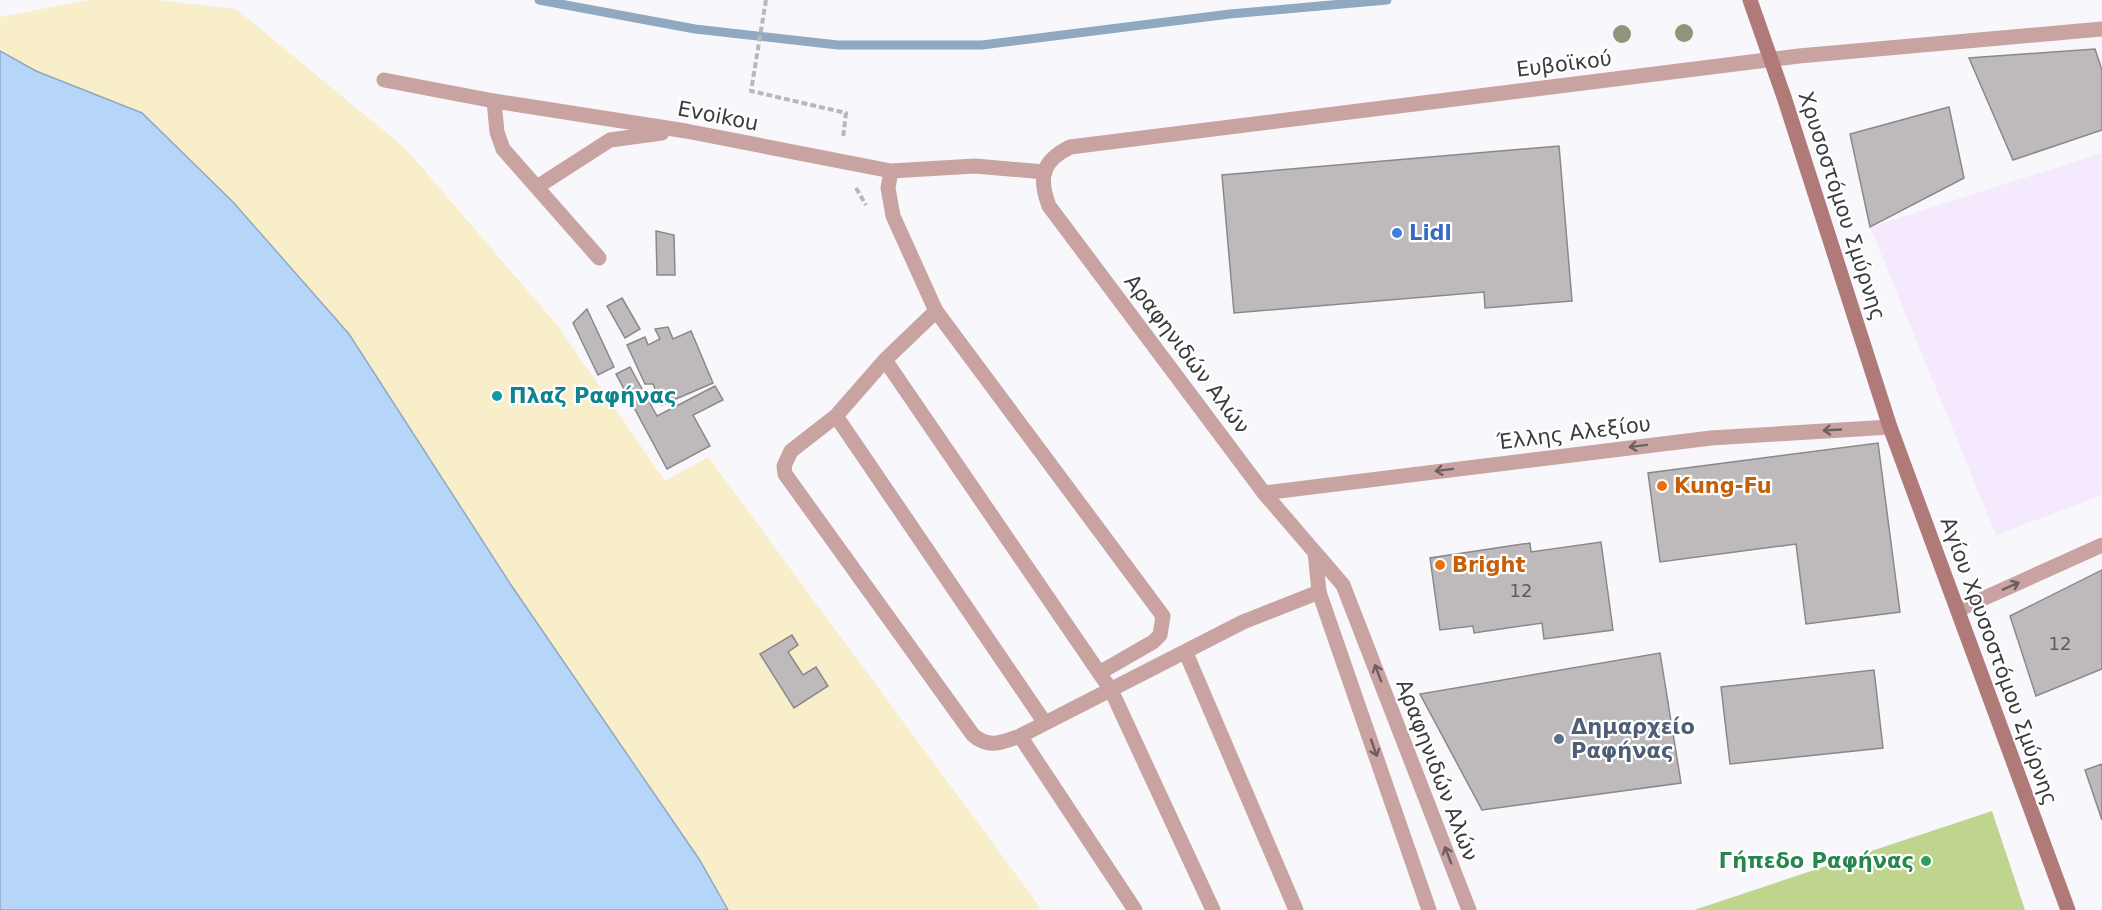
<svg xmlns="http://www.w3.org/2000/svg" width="2102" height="910" font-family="'DejaVu Sans',sans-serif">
<rect width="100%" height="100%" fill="#f8f7fb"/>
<path fill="#f4e9fd" d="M2102,153V495L1996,535L1870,227Z"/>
<path fill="#bfd48c" d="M1992,811L2025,910H1694Z"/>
<path fill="#f8eec9" d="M88,0H156L236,9L406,149L557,325L665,481L708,457L1042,910H728L699,859L511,585L349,334L233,202L142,113L36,71L0,51V17Z"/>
<path fill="#b5d6f9" stroke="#91a8c1" stroke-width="1.5" d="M0,51L36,71L142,113L233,202L349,334L511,585L699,859L728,910H0Z"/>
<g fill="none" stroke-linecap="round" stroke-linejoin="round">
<path stroke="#91a8c1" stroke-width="9" d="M539,0L695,29L838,45H982L1230,14L1387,0"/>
</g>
<path fill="#bebabb" stroke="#8b8889" stroke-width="1.5" d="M2095,49L2102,70V130L2013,160L1969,58Z
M1949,107L1964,178L1870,227L1850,134Z
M1559,146L1572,301L1485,308L1484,292L1234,313L1222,175Z
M656,231L674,235L675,275H657Z
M622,298L640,329L625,338L607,306Z
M587,309L614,367L598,375L573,323Z
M668,327L673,339L691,331L713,383L662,405L653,384H645L627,345L645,337L648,345L660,339L655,329Z
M630,367L657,416L715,386L723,400L693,415L710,446L667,469L616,374Z
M1878,443L1900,612L1806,624L1796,544L1660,562L1648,473Z
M1601,542L1613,630L1544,639L1542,623L1474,633L1473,626L1440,630L1430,558L1530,543L1531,552Z
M2102,570V669L2036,696L2010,616Z
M792,635L798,645L788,652L803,675L816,667L828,686L794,708L760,654Z
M1660,653L1681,783L1482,810L1420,694Z
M1874,670L1883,748L1730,764L1721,687Z
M2102,764V820L2085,770Z"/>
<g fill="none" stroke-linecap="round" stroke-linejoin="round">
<path stroke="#b8b7ba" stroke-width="4" stroke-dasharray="6 3" stroke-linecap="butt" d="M766,0L751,91L846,113L843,138
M856,188L866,205"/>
<path stroke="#c9a3a2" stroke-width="15" d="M384,80L494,101L686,131L891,171L975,166L1045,172
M494,101L497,132L503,149L599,258
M891,171L888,188L893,216L936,311L885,360L836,416L791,451L784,466L785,474L973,735C989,749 1003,742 1020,736L1243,622L1319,592
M537,187L610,140L662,133
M936,311L1163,616L1160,635L1153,642L1099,673
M885,360L1111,690L1213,910
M836,416L1045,723
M1186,653L1296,910
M1020,736L1135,910"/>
<path stroke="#c9a3a2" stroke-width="15" d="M1264,493L1711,438L1890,427
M1958,610L2102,545"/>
<path stroke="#c9a3a2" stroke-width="15" d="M1315,552L1319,592L1429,910
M1469,910L1343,585L1264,493L1049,206C1038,177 1042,161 1070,147L1799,56L2102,29"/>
<path stroke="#af7a78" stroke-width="15" d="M1750,0L1784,97L1890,427L2068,910"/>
</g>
<g fill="#8e9579">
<circle cx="1684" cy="33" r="9"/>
<circle cx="1622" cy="34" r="9"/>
</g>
<defs><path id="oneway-shaft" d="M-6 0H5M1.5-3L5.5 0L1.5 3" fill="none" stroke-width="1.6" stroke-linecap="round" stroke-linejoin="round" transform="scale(1.5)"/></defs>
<g stroke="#6d5f60">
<use href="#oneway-shaft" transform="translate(1832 430) rotate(177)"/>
<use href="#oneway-shaft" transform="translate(1638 446) rotate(173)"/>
<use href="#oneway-shaft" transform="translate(1444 470) rotate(173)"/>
<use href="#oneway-shaft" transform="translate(2011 586) rotate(-24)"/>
<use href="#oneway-shaft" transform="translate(1378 673) rotate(-111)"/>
<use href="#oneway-shaft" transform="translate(1374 748) rotate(71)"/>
<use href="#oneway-shaft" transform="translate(1448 855) rotate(-111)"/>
</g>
<circle fill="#3f7fe0" stroke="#fff" stroke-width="2" cx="1397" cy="233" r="6"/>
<circle fill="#0f9aa8" stroke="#fff" stroke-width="2" cx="497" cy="396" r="6"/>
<g fill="#e8710a" stroke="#fff" stroke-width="2">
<circle cx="1662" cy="486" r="6"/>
<circle cx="1440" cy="565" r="6"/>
</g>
<circle fill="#5c6f8a" stroke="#fff" stroke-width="2" cx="1559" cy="739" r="6"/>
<circle fill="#2e9e5b" stroke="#fff" stroke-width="2" cx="1926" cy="861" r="6"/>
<g text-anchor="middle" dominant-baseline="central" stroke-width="4.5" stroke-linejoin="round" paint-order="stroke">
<g font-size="18" fill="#5c5b5c">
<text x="1521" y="590">12</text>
<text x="2060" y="643">12</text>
</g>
<g font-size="21" fill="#3c3b3d" stroke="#fff">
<text transform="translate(1564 64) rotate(-7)">Ευβοϊκού</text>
<text transform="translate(718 116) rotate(11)">Evoikou</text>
<text transform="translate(1842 206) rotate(72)">Χρυσοστόμου Σμύρνης</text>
<text transform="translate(1187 354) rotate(53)">Αραφηνιδών Αλών</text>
<text transform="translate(1574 433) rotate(-7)">Έλλης Αλεξίου</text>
<text transform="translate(1999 661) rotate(70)">Αγίου Χρυσοστόμου Σμύρνης</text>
<text transform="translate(1437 770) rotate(69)">Αραφηνιδών Αλών</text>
</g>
<g font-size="21" font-weight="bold" fill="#366cbe" stroke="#fff" text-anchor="start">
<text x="1409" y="233">Lidl</text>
</g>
<g font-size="21" font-weight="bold" fill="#0d838f" stroke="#fff" text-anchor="start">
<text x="509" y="396">Πλαζ Ραφήνας</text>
</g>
<g font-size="21" font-weight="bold" fill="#c56008" stroke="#fff" text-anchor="start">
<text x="1674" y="486">Kung-Fu</text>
<text x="1452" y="565">Bright</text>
</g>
<g font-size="21" font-weight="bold" fill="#4e5e75" stroke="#fff" text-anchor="start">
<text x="1571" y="727">Δημαρχείο<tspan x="1571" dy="24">Ραφήνας</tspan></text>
</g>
<g font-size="21" font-weight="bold" fill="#27864d" stroke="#fff" text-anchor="end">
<text x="1914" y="861">Γήπεδο Ραφήνας</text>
</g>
</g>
</svg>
